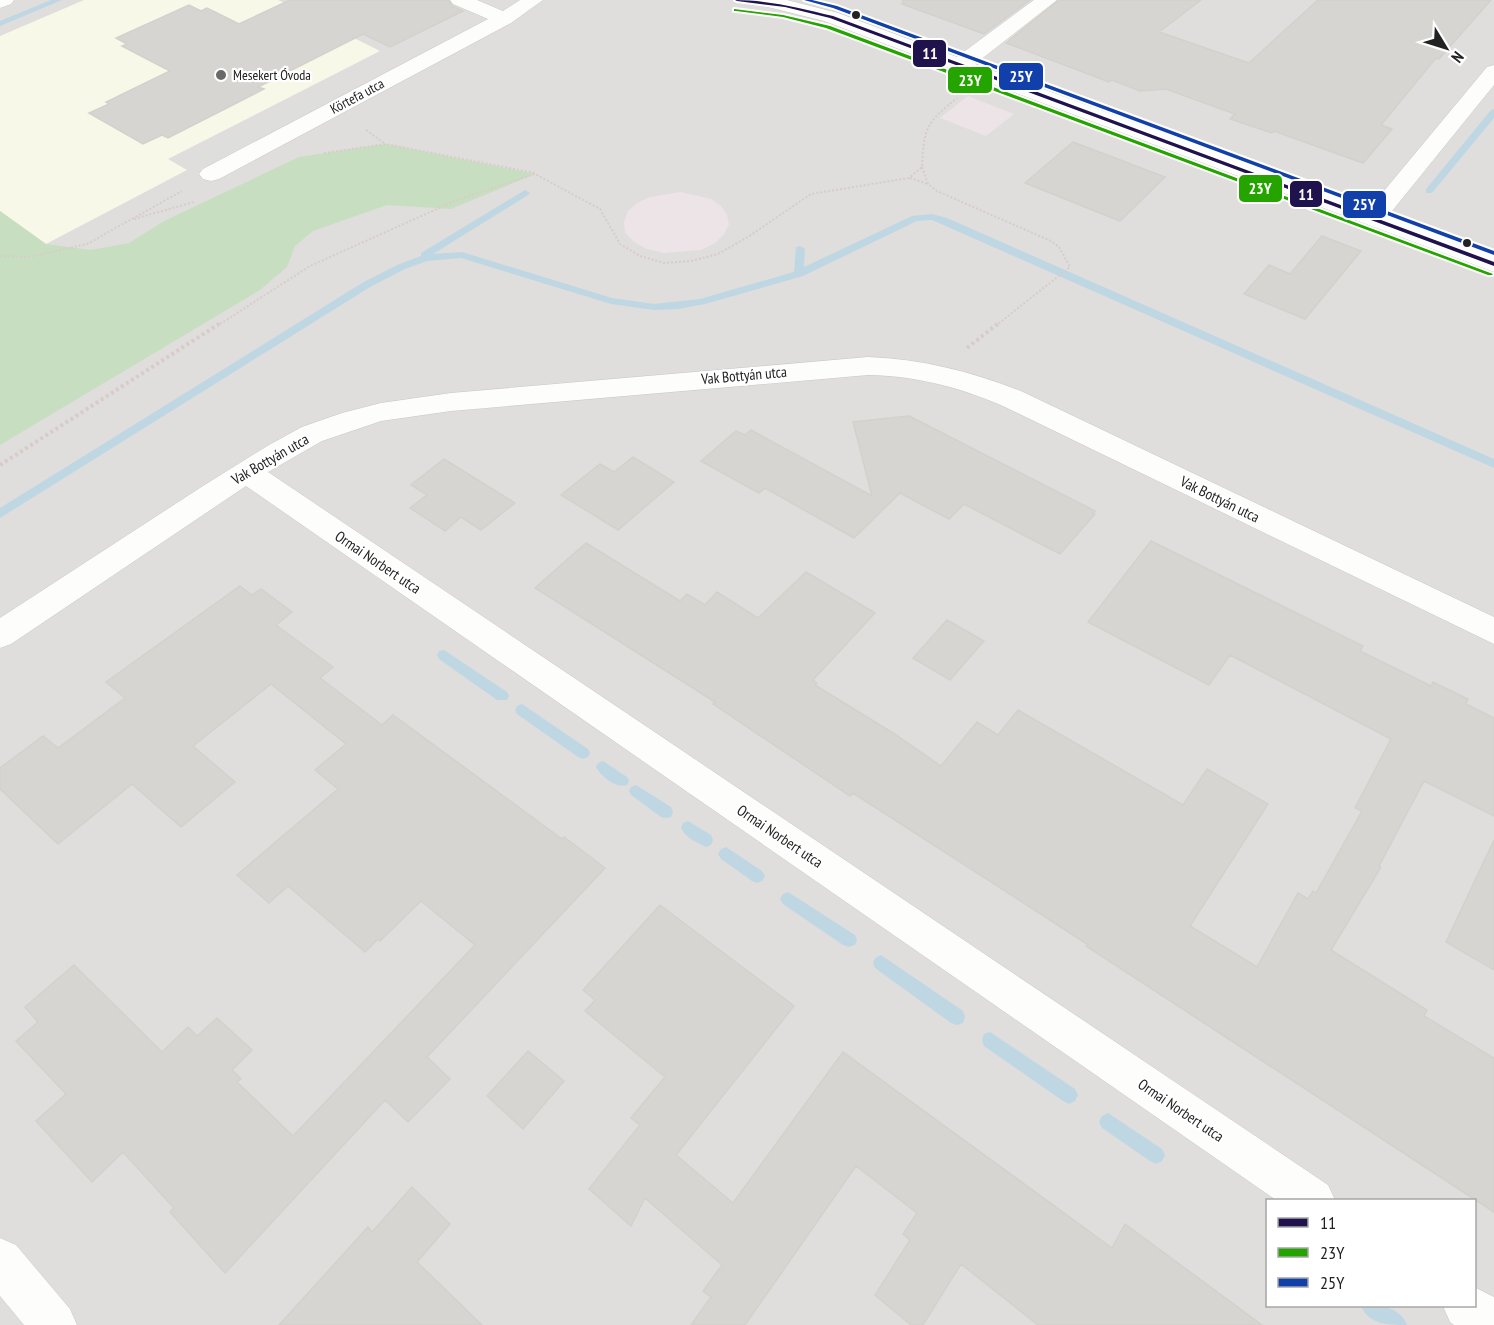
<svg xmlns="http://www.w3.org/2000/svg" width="1494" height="1325" font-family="'PT Sans Narrow',sans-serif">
<rect width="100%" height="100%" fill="#f0efeb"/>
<path fill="#dfdedc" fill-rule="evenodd" d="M0,0H1494V1325H0ZM1268,1200H1474V1306H1268Z"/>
<path fill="#ede4e8" d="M968,96L1014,114L986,136L940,118Z
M681,192L711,199L721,206L727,215L729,225L724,234L715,243L701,250L664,253L647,249L634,242L625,232L624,222L628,211L637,203L650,197Z"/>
<path fill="#f7f8e8" d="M84,0H278L380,51L168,159L187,170L46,244L0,211V36Z"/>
<path fill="#dededc" d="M322,90L347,102L211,174L186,160Z"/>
<path fill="#c7dfc0" d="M386,144L535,174L451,209L387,205L313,231L295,246L287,267L260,290L0,445V211L46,244L91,250L129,243L164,221L299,157Z"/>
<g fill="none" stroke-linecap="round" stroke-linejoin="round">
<path fill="#bed7e3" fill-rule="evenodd" d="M51,0H62L0,26V21Z
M1494,109V118L1432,193H1426V189L1491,110Z
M525,190L530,193L528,195L433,254L462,252L612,298L654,304L700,299L794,272L796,247L800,246L805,249L804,267L912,216L932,214L947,218L1494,459V468L932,220L917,221L803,276L705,304L678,309L654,310L611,304L461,258L427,261L405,269L370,287L0,518V508L362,283L397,265L421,256V253Z
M444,650L507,692L509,696L507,700H497L439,659L437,655L439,651Z
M522,704L588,749L590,753L588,757L583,759L578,757L517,714L515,710L517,706Z
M603,761L627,777L629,781L627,785C616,789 601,776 596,767L598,763Z
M636,785L671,807L673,812L671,817L666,818L661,817L631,795L629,791L631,787Z
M688,821L711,835L713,840L711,845L706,847C697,843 685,837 681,828L683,823Z
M726,847L762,871L765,876L762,881L757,883L752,881L721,859L718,854L721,849Z
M788,892L855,935L857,940L855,945L849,947L843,945L783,904L780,899L783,894Z
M881,955L963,1011L965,1017L963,1023L957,1025L951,1023L875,968L873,963L875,958Z
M990,1032L1075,1089L1078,1095L1075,1101L1069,1104L1063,1101L984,1046L982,1040L984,1034Z
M1108,1113L1162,1149L1165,1155L1162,1161L1156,1164L1150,1161L1102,1128L1099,1122L1102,1116Z
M1361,1306C1378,1304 1400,1306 1407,1325C1389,1325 1369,1325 1361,1306Z"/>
</g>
<path fill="#d7d5d2" stroke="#d3d1cc" stroke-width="1.5" d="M290,0H448L452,6L463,11L390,47L363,34L258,87L264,89L168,138L162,135L143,144L89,113L109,104L106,102L170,71L122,46L127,44L116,38L189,5L201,11L207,8L239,24Z
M903,0H1030L984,34L902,4Z
M1059,0H1201L1159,32L1249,63L1318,0H1491L1439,59L1436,58L1381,125L1392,129L1363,163L1274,131L1272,133L1230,119L1235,114L1166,89L1140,91L1112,80L1109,82L1006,43Z
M1073,142L1165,177L1120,221L1025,183Z
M1322,236L1361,251L1305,319L1244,294L1269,265L1290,274Z
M909,416L1095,511L1093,513L1095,514L1060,554L964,504L949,519L900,493L854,538L765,488L759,493L701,461L736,431L745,435L751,430L872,496L853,422Z
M633,457L674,482L618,530L561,495L600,464L614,472Z
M444,459L515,503L481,530L461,517L445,531L410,508L427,495L411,485Z
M1151,541L1363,646L1360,651L1431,686L1433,682L1468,699L1466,704L1494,718V816L1424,781L1379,866L1381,867L1331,950L1427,1010L1424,1016L1494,1058V1212L1086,946L1087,944L853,793L850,796L713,704L715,702L535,588L586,543L680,601L687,594L705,605L717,592L758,618L806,572L875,613L813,680L817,683L815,685L893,733L941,766L977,722L998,735L1018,710L1183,805L1207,769L1268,804L1190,926L1257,967L1298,893L1308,899L1313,891L1316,893L1362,811L1355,808L1391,739L1230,655L1209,685L1088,622Z
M240,586L252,595L261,589L292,612L276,625L333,667L320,678L382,725L393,715L562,839L564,837L605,868L427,1057L450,1079L408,1122L385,1100L225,1273L170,1212L174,1208L123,1152L92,1182L36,1121L66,1094L16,1041L38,1022L25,1007L74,965L162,1052L188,1027L197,1036L217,1018L252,1050L232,1070L241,1079L237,1082L293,1136L475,945L421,901L380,941L378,939L365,952L288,886L269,903L237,875L338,789L315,770L346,744L271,684L193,746L235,782L181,827L132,784L58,844L0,789V768L43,736L58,748L125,698L106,682Z
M947,620L984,641L950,680L913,658Z
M1494,840V970L1446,942Z
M660,905L794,1006L676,1155L733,1203L843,1052L1112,1248L1125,1224L1262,1325H1038L961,1264L923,1325H911L875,1295L910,1240L903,1234L917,1213L856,1166L745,1325H691L711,1297L703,1291L722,1265L645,1198L631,1226L589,1189L640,1125L631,1118L665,1077L585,1011L595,1000L583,990Z
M528,1051L564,1081L523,1129L487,1096Z
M412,1187L450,1224L417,1262L482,1325H279L368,1227L372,1232Z"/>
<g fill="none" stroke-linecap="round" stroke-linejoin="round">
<g stroke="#c9c8c7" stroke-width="1">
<path id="minor" d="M0,0H14L11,4L0,8Z
M450,0H477L503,11L520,0H543L511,23L219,179L211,181L203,179L199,174L203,169L488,19L453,4Z
M753,0H787L838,13L957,57L1034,0H1057L975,64L1369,209L1487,67L1494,65V85L1388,216L1494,255V272L824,21L756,4Z
M868,357C922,359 973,372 1023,392L1494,617V644L1003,406C959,387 916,376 868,375L451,411L381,421L322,441L268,472L1328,1185L1335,1200H1276L246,486L11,644L0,648V618L203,486L269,445L302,427L342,413L381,403L451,393Z
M0,1238L16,1245L70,1309L77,1325H24L0,1296Z
M1474,1287L1494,1297V1325H1454L1450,1322L1443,1306H1474Z"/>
</g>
<path stroke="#d8ccc9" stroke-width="2" stroke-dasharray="2 2" stroke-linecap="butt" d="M366,130L384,143
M324,153L386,144L535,173
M922,167L928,184L937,191L1051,241L1059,247L1070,267L998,324
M910,178L928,184
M134,219L194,202
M0,256L28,257L87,244L182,191
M220,324L310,266L457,200L535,174L600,209L620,244L640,256L664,263L691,261L718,254L748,237L811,194L909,178L922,167C924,127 926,123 957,98"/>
<path stroke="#d8ccc9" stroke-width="4" stroke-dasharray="3 3" stroke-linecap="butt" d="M967,348L1000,322
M0,465L222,322"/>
<use href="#minor" fill="#fdfdfc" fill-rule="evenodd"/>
<g stroke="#fff" stroke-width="4">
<path id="bus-1" d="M735,0C768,0 800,8 833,16L1494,262V266L830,18L785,7L737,1Z"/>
</g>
<g stroke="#fff" stroke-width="4">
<path id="bus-2" d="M734,9L783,15L830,26L1493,274L1492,275H1488L826,28L783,17L736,11H734Z"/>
</g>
<g stroke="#fff" stroke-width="4">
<path id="bus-3" d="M804,0H812L837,6L1494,251V255L833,8Z"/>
</g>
<use href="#bus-1" fill="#20124d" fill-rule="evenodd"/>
<use href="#bus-2" fill="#25a400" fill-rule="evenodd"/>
<use href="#bus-3" fill="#1240ab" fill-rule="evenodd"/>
</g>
<g fill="#222" stroke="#fff" stroke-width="2">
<circle cx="856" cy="15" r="5"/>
<circle cx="1467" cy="243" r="5"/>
</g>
<circle fill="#6a6a68" stroke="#fff" stroke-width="2" cx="221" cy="75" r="6"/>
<g text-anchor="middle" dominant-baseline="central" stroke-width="4.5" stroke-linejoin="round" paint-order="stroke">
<g font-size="14" fill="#222" stroke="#fff" text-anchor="start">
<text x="233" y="75">Mesekert Óvoda</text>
</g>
<g font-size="14" fill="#222" stroke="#fff">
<text transform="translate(357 96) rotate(-28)">Körtefa utca</text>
</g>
<g font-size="15" fill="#222" stroke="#fff">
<text transform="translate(744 375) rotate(-5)">Vak Bottyán utca</text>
<text transform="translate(270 459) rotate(-30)">Vak Bottyán utca</text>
<text transform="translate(1220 499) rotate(26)">Vak Bottyán utca</text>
<text transform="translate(378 562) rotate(34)">Ormai Norbert utca</text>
<text transform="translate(780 836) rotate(34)">Ormai Norbert utca</text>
<text transform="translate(1181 1110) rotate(34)">Ormai Norbert utca</text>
</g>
</g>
<g stroke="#fff" stroke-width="2">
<rect x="912" y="39" width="35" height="29" rx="6" fill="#20124d"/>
<rect x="998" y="62" width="46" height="29" rx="6" fill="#1240ab"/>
<rect x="947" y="66" width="46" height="28" rx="6" fill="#25a400"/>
<rect x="1238" y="174" width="45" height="29" rx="6" fill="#25a400"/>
<rect x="1289" y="180" width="34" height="28" rx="6" fill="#20124d"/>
<rect x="1342" y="190" width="45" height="29" rx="6" fill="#1240ab"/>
</g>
<g font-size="16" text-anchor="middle" font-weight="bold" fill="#fff">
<text x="930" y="59">11</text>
<text x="1021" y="82">25Y</text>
<text x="970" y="86">23Y</text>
<text x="1260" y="194">23Y</text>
<text x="1306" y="200">11</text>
<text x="1364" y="210">25Y</text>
</g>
<rect x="1266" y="1199" width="210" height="108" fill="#ffffff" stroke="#a7a7a7" stroke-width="1.5"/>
<rect x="1278" y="1218" width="30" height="9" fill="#20124d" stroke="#a7a7a7" stroke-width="1.5"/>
<text x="1320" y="1229" font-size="18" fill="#222222">11</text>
<rect x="1278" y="1248" width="30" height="9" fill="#25a400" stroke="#a7a7a7" stroke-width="1.5"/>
<text x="1320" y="1259" font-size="18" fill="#222222">23Y</text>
<rect x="1278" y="1278" width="30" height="9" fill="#1240ab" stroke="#a7a7a7" stroke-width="1.5"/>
<text x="1320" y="1289" font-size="18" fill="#222222">25Y</text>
<g transform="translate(1446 48) rotate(128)" stroke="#ffffff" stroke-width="4.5" paint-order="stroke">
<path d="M0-4.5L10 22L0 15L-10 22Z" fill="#222222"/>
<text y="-9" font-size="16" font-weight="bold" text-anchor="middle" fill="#222222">N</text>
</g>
</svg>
